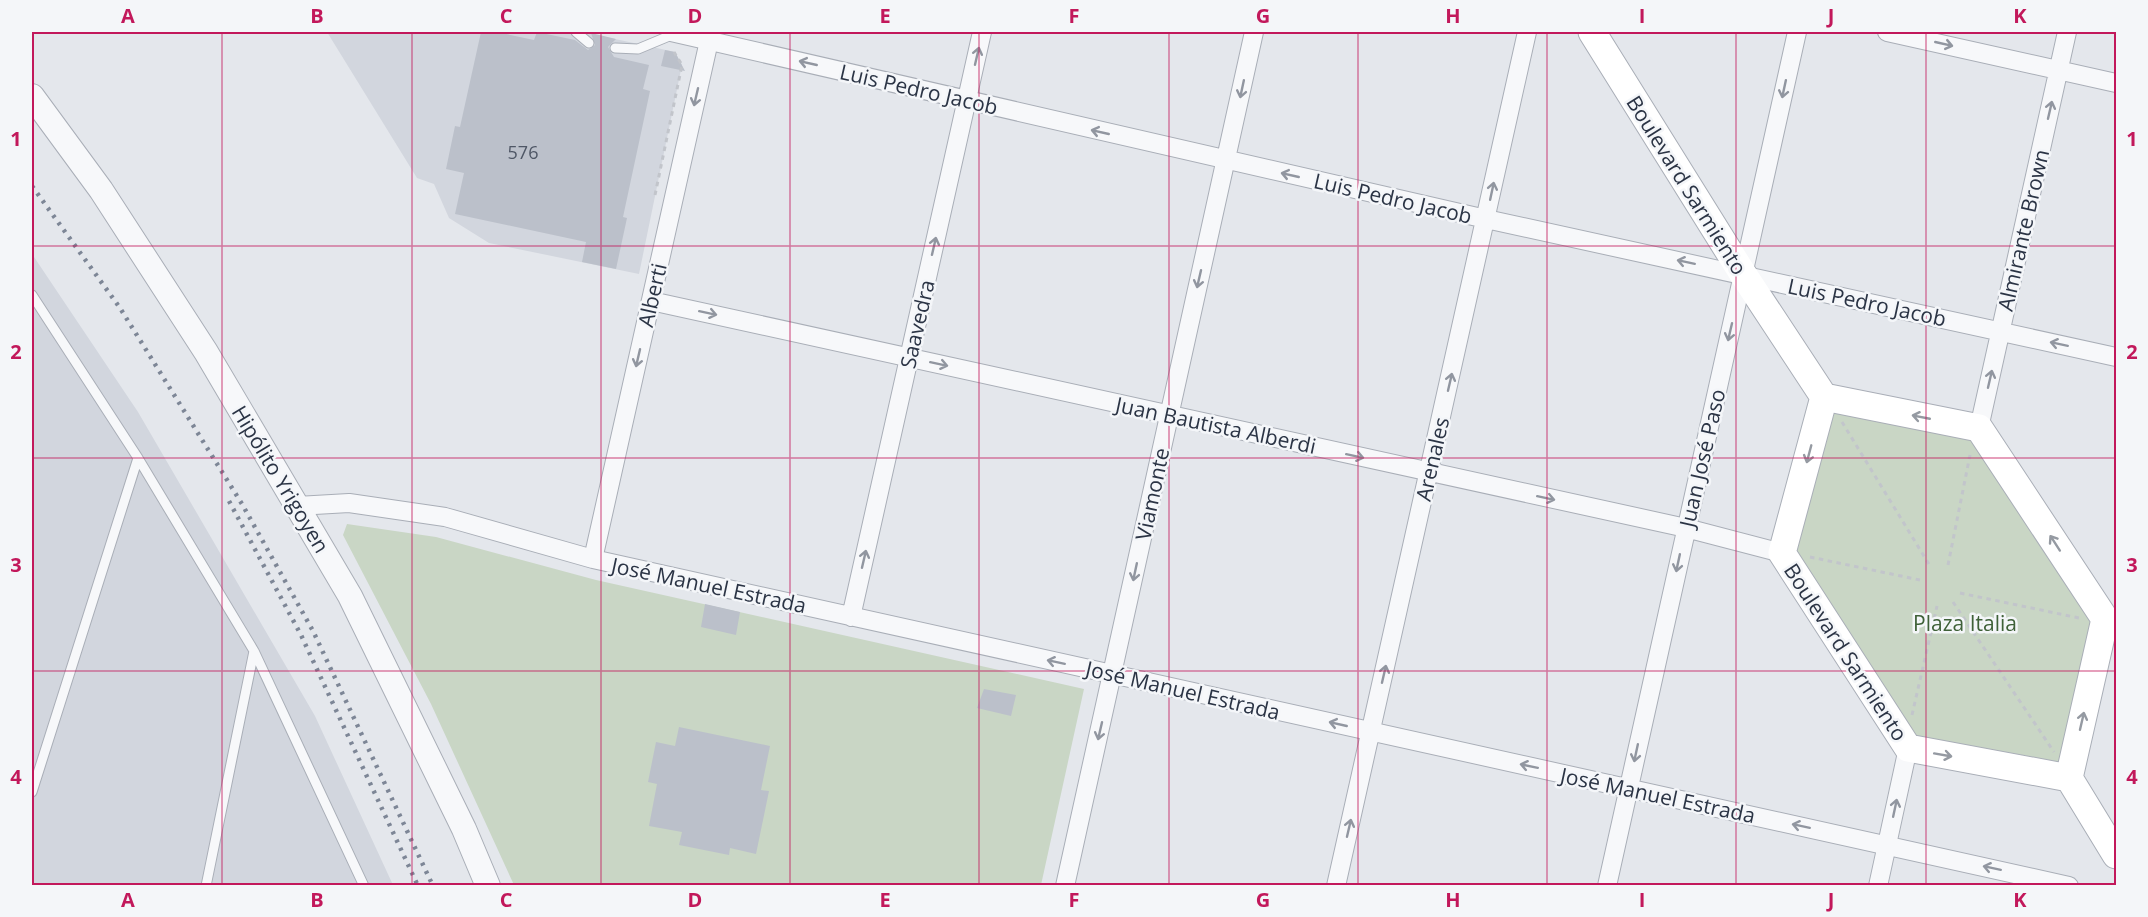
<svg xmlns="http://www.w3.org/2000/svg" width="2148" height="917" font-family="'Open Sans',sans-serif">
<rect width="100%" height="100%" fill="#e4e7ec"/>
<path fill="#d2d6de" d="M327,32H583L675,52L682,65L639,274L489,243L449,218L434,184L417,178Z
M32,254L138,412L315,716L393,885H32Z"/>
<path fill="#c9d6c5" d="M1835,411L1974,440L2093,622L2060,762L1908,734L1791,553Z
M347,524L436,537L596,580L1084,689L1041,885H514L431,704L343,535Z"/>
<path fill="#bbc0ca" d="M481,32H497L534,40L537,32L575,40L588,50L595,45L591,33L616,39L608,47L614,57L649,65L643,89L650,91L623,217L627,218L616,269L582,262L586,242L455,214L464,173L446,169L455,126L460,127Z
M665,50L675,52L685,71L661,66Z
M705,604L740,612L736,635L701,627Z
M984,689L1016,695L1011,716L977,708Z
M679,727L770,746L761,790L769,791L756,854L730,848L729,855L679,845L682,832L649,826L657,784L648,782L656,742L675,746Z"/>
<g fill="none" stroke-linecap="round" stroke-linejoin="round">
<g stroke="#a9aeb7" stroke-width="11">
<path id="service" d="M576,32L589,43
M615,48L638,49L674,34
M32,295L138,458L254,651L364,886
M32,792L138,458
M206,886L254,651"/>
</g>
<g stroke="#a9aeb7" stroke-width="20">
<path id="minor" d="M671,32L1486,219L2116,357
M1887,32L2116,83
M651,301L1686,528L1782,553
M1979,428L2067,32
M297,506L349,503L445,517L593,559L2069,886
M593,559L711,32
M851,617L982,32
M1065,886L1254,32
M1336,886L1527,32
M1607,886L1797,32
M1878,886L1908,748"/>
</g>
<g stroke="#a9aeb7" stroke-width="26">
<path id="tertiary" d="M32,96L101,190L206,352L350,596L464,829L488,886"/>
</g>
<g stroke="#a9aeb7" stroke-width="29">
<path id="secondary" d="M1592,32L1743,274L1824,397L1979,428L2105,619L2069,778L2116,855
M1824,397L1782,553L1908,748L2069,778"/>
</g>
<path stroke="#c2c5cb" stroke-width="3" stroke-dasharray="4.5 4.5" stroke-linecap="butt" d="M655,195L682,65L674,52
M1842,422L1930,566
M1810,557L1920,580
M1948,565L1970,455
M1960,593L2079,618
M1953,602L2054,752
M1912,715L1937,606"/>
<use href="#service" stroke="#f7f8fa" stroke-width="9"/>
<use href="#minor" stroke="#f7f8fa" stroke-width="18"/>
<use href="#tertiary" stroke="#f7f8fa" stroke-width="24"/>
<use href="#secondary" stroke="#fff" stroke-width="27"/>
<path stroke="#7d8696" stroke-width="4.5" stroke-dasharray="3 6" stroke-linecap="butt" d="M32,186L120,308L242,504L313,631L433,886
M229,501L301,635L418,886"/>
</g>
<defs><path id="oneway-shaft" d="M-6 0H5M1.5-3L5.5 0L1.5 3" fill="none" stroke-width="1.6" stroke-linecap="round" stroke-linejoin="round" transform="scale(1.5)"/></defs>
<g stroke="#9196a0">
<use href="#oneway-shaft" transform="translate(1944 44) rotate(13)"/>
<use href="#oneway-shaft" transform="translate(977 56) rotate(-77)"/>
<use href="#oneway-shaft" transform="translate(808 63) rotate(-167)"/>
<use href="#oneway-shaft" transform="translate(1242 89) rotate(102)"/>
<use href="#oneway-shaft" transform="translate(1784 89) rotate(102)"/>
<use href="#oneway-shaft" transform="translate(696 97) rotate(103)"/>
<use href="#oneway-shaft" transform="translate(2050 110) rotate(-77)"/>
<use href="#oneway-shaft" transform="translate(1100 132) rotate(-167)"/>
<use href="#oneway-shaft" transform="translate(1290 175) rotate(-167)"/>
<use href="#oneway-shaft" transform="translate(1492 191) rotate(-78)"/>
<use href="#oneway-shaft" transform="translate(934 246) rotate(-77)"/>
<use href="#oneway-shaft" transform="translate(1686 262) rotate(-168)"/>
<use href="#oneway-shaft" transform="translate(1199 279) rotate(103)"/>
<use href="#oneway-shaft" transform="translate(708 313) rotate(12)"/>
<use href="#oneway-shaft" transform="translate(1730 332) rotate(103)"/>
<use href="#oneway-shaft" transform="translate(2059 344) rotate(-168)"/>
<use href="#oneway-shaft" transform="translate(638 358) rotate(103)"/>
<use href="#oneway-shaft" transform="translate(939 364) rotate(12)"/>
<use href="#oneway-shaft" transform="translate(1990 379) rotate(-77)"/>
<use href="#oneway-shaft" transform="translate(1450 382) rotate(-77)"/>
<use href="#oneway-shaft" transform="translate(1355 456) rotate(12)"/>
<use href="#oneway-shaft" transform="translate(1546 498) rotate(12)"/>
<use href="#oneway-shaft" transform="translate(864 559) rotate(-77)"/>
<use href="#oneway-shaft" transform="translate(1678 563) rotate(102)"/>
<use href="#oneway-shaft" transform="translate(1135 572) rotate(102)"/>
<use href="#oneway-shaft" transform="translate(1056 662) rotate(-168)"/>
<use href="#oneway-shaft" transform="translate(1384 674) rotate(-77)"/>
<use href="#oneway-shaft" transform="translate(1338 724) rotate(-167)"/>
<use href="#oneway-shaft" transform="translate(1100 731) rotate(103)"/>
<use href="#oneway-shaft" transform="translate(1636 753) rotate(102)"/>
<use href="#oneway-shaft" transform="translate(1529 766) rotate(-168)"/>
<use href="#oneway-shaft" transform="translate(1895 808) rotate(-78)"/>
<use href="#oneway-shaft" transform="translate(1801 826) rotate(-168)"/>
<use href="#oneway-shaft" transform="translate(1349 828) rotate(-77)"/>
<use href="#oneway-shaft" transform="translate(1992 868) rotate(-168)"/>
</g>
<g stroke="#959aa2">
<use href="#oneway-shaft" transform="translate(1921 417) rotate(-169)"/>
<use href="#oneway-shaft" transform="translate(1809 454) rotate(105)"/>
<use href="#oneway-shaft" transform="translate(2055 543) rotate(-123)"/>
<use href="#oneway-shaft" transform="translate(2082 721) rotate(-77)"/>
<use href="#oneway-shaft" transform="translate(1943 755) rotate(10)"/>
</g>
<path fill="none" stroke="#c2185b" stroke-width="1.5" stroke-opacity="0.55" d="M222,32V886M412,32V886M601,32V886M790,32V886M979,32V886M1169,32V886M1358,32V886M1547,32V886M1736,32V886M1926,32V886M32,246H2116M32,458H2116M32,671H2116"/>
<g text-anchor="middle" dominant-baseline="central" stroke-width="5" stroke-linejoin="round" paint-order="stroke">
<g font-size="18" fill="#4f5766">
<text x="523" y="152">576</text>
</g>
<g font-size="21" fill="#2b3445" stroke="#f4f6f9">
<text transform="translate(919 89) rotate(13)">Luis Pedro Jacob</text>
<text transform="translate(1687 185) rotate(58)">Boulevard Sarmiento</text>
<text transform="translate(1393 198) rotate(13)">Luis Pedro Jacob</text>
<text transform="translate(2023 230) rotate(-77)">Almirante Brown</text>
<text transform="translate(652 295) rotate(-77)">Alberti</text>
<text transform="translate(1867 302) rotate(12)">Luis Pedro Jacob</text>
<text transform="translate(917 324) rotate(-77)">Saavedra</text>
<text transform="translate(1216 425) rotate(12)">Juan Bautista Alberdi</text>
<text transform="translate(1702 458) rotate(-77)">Juan José Paso</text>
<text transform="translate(1432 459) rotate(-77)">Arenales</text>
<text transform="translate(281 479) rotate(59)">Hipólito Yrigoyen</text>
<text transform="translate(1152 494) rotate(-78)">Viamonte</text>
<text transform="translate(709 585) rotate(12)">José Manuel Estrada</text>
<text transform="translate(1846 652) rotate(57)">Boulevard Sarmiento</text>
<text transform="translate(1183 690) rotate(13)">José Manuel Estrada</text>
<text transform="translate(1658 795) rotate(12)">José Manuel Estrada</text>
</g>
<g font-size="21" fill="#3f6138" stroke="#f4f6f9">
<text x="1965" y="623">Plaza Italia</text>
</g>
</g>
<rect width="2148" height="917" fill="none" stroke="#f4f6f9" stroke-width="66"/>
<rect x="33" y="33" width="2082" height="851" fill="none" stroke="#c2185b" stroke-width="2"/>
<g font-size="20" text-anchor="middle" font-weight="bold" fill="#c2185b">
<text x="128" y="23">A</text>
<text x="317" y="23">B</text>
<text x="506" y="23">C</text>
<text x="695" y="23">D</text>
<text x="885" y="23">E</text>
<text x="1074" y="23">F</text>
<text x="1263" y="23">G</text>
<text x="1453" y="23">H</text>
<text x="1642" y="23">I</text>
<text x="1831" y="23">J</text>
<text x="2020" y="23">K</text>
<text x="16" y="146">1</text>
<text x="2132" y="146">1</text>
<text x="16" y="359">2</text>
<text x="2132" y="359">2</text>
<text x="16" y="572">3</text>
<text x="2132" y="572">3</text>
<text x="16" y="784">4</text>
<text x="2132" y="784">4</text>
<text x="128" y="907">A</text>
<text x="317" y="907">B</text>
<text x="506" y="907">C</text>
<text x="695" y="907">D</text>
<text x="885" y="907">E</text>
<text x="1074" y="907">F</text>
<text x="1263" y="907">G</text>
<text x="1453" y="907">H</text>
<text x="1642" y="907">I</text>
<text x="1831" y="907">J</text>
<text x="2020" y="907">K</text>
</g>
</svg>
